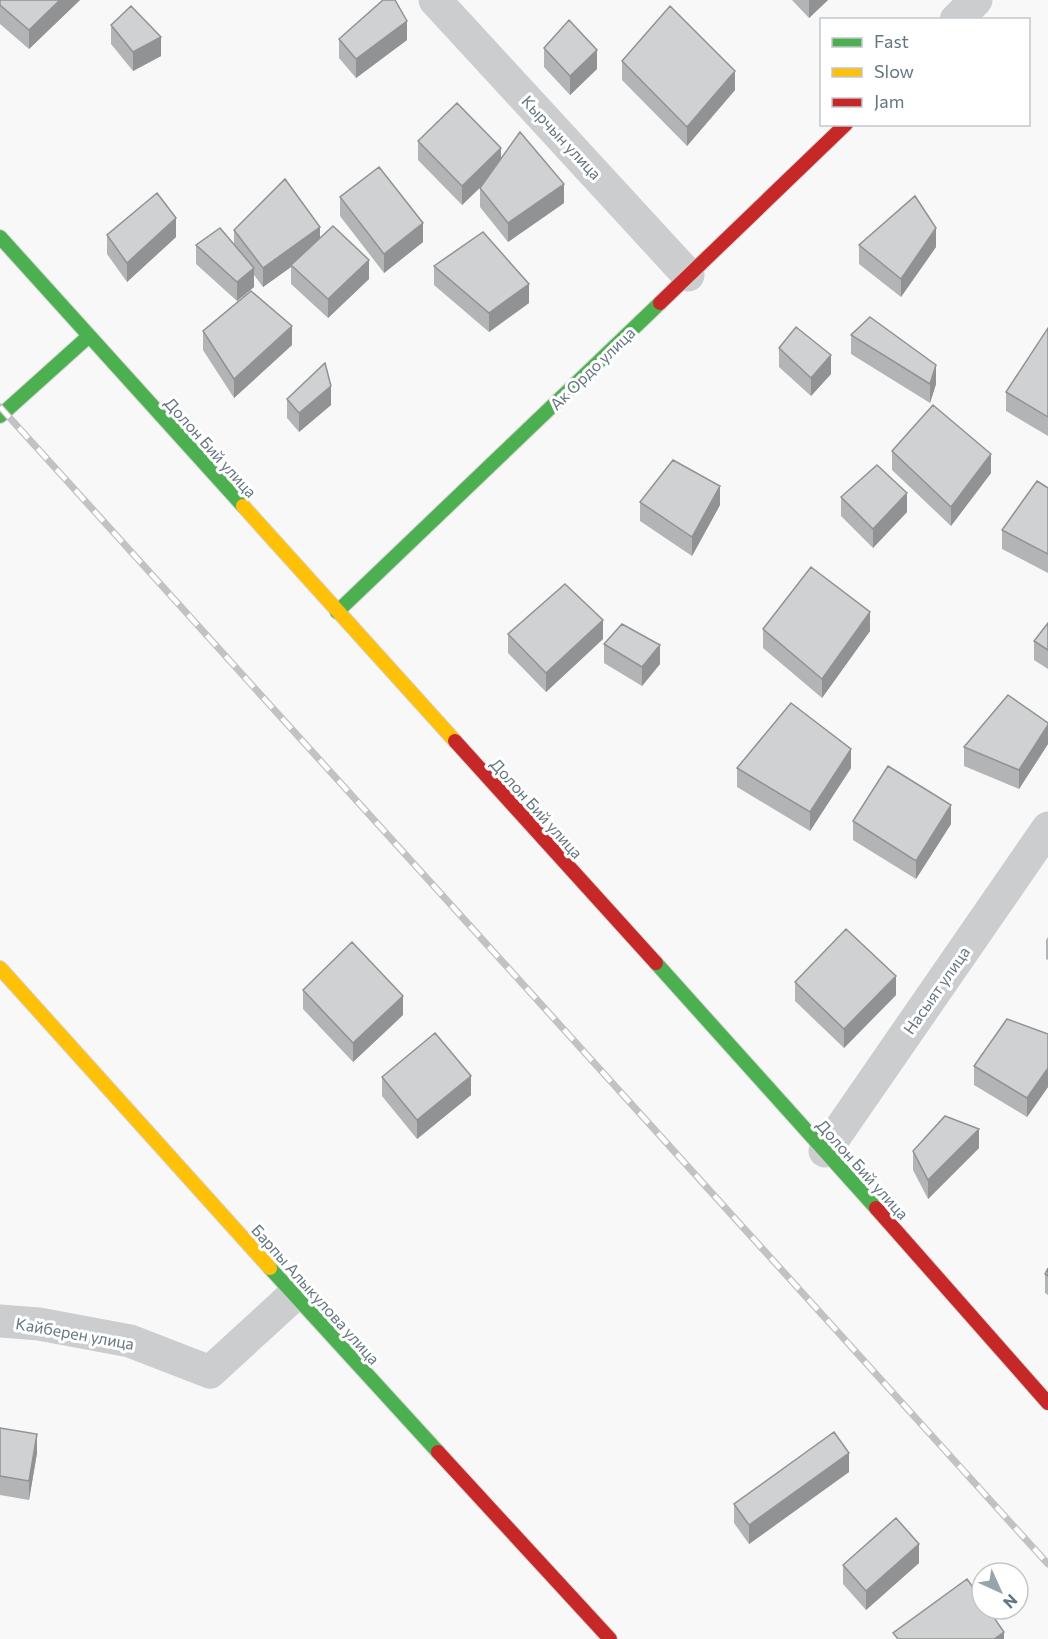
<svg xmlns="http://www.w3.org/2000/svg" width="1048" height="1639" font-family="Commissioner,sans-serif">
<rect width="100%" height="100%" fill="#f8f8f8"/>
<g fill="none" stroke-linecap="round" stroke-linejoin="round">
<g stroke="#d4d5d6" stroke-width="16">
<path id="fast" d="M0,237L243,506
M0,416L89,336
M337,612L660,303
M656,963L876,1208
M270,1268L438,1452"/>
</g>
<g stroke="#d4d5d6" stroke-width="16">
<path id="slow" d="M243,506L455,741
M0,968L270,1268"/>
</g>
<g stroke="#d4d5d6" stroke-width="16">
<path id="jam" d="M660,303L846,124
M455,741L656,963
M876,1208L1048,1403
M438,1452L610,1639"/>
</g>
<path stroke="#cbcdce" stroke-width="33" d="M435,0L688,275
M956,20L976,0
M825,1151L1048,828
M0,1321L39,1324L130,1341L210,1372L294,1295"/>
<use href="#fast" stroke="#4caf50" stroke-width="14"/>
<use href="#slow" stroke="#ffc107" stroke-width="14"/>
<use href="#jam" stroke="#c62828" stroke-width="14"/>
<g stroke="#c1c2c4" stroke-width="7">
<path id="rail" d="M0,407L1048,1564"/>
</g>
<use href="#rail" stroke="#fff" stroke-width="4.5" stroke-dasharray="14" stroke-linecap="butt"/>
</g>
<path fill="#b2b4b5" d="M0,0H80L29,49L0,24Z
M792,0H828L809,18Z
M111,25L161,56L133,71L111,44Z
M339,39L407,40L356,78L339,58Z
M544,48L597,69L570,95L544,67Z
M622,61L735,90L687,146L622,80Z
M418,141L501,159L564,203L508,242L480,207V188L481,187L462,205L418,160Z
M340,197L423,242L384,273L340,216Z
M234,230L320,238L369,279L328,318L291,284V267L263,287L254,275V287L237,301L196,264V245L234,244Z
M107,235L176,237L127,282L107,254Z
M859,245L936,247L901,297L859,264Z
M434,266L529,303L489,332L434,285Z
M1048,328V436L1006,411V392Z
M203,331L292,345L234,398L203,350Z
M851,335L936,384L930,403L851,354Z
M779,348L831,374L811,396L779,367Z
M287,399L331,405L299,432L287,418Z
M892,451L991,473L951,526L892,470Z
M1048,488V573L1002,549V530Z
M841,497L907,512L873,548L841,516Z
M640,502L720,505L692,556L640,521Z
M1048,623V669L1034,660V641Z
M763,629L870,631L822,698L763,648Z
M508,634L603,639L546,692L508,653Z
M604,644L660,664L642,686L604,663Z
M1048,723V744L1019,789L964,766V747Z
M737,768H851L810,831L737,787Z
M853,821L951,824L916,879L853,840Z
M1048,937V960L1046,959V940Z
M795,982L896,995L844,1048L795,1001Z
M303,990L403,1015L353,1062L303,1009Z
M1048,1034V1087L1027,1117L974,1085V1066Z
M382,1077L471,1095L417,1139L382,1096Z
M979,1148L928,1199L913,1170V1151Z
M1048,1268V1295L1045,1293V1274Z
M0,1428L37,1453L29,1500L0,1495Z
M849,1472L749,1544L734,1523V1504Z
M919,1563L866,1610L843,1584V1565Z"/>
<path fill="#919293" d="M60,0H80L29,49V30Z
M809,0H828L809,18Z
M407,21V40L356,78V59Z
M161,37V56L133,71V52Z
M597,50V69L570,95V76Z
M735,71V90L687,146V127Z
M501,148V167L462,205V186Z
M564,184V203L508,242V223Z
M176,218V237L127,282V263Z
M423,223V242L384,273V254Z
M320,227V246L291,265V267L263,287V268Z
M936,228V247L901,297V279Z
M369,260V279L328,318V299Z
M254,268V287L237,301V282Z
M529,284V303L489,332V313Z
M292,326V345L234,398V379Z
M831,355V374L811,396V378Z
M936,365V384L930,403V384Z
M331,386V405L299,432V413Z
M991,454V473L951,526V507Z
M720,486V505L692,556V537Z
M907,493V512L873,548V529Z
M870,612V631L822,698V679Z
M603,620V639L546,692V673Z
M660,645V664L642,686V667Z
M1048,725V744L1019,789V770Z
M851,749V768L810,831V812Z
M951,805V824L916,879V861Z
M896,976V995L844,1048V1029Z
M403,996V1015L353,1062V1043Z
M1048,1068V1087L1027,1117V1098Z
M471,1076V1095L417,1139V1120Z
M979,1129V1148L928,1199V1180Z
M37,1434V1453L29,1500V1481Z
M849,1453V1472L749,1544V1525Z
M919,1544V1563L866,1610V1591Z
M1004,1632V1639H994Z"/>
<path fill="#cfd1d2" stroke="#919293" stroke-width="1.5" d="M0,0H60L29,30L0,5Z
M383,0H395L407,21L356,59L339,39Z
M131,6L161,37L133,52L111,25Z
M670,6L735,71L687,127L622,61Z
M569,20L597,50L570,76L544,48Z
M457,103L501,148L462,186L418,141Z
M520,132L564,184L508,223L480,188Z
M379,167L423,223L384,254L340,197Z
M285,179L320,227L263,268L234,230Z
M157,193L176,218L127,263L107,235Z
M915,196L936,228L901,279L859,245Z
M333,226L369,260L328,299L291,265Z
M220,228L254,268L237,282L196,245Z
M483,232L529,284L489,313L434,266Z
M251,291L292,326L234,379L203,331Z
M870,317L936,365L930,384L851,335Z
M796,327L831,355L811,378L779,348Z
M1048,328V417L1006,392Z
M325,363L331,386L299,413L287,399Z
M933,405L991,454L951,507L892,451Z
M673,460L720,486L692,537L640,502Z
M877,465L907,493L873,529L841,497Z
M1037,481L1048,488V554L1002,530Z
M811,567L870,612L822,679L763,629Z
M565,584L603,620L546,673L508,634Z
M1048,623V650L1034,641Z
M622,624L660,645L642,667L604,644Z
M1008,695L1048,723V725L1019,770L964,747Z
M791,703L851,749L810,812L737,768Z
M888,766L951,805L916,861L853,821Z
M846,929L896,976L844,1029L795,982Z
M352,942L403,996L353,1043L303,990Z
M1007,1019L1048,1034V1068L1027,1098L974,1066Z
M435,1033L471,1076L417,1120L382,1077Z
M945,1116L979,1129L928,1180L913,1151Z
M1048,1268V1276L1045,1274Z
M0,1428L37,1434L29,1481L0,1476Z
M834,1432L849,1453L749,1525L734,1504Z
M896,1518L919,1544L866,1591L843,1565Z
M967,1579L982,1600V1609H988L1004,1632L994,1639H898L893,1633Z"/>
<g text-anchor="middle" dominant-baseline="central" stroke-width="6" stroke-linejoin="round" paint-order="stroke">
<g font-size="16" fill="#657681" stroke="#fff">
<text transform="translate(562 137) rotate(47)">Кырчын улица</text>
<text transform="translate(592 368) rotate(-44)">Ак Ордо улица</text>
<text transform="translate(211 447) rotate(48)">Долон Бий улица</text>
<text transform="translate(537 808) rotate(48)">Долон Бий улица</text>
<text transform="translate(936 990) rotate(-55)">Насыят улица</text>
<text transform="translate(863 1169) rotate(48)">Долон Бий улица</text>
<text transform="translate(316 1294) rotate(48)">Барпы Алыкулова улица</text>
<text transform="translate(75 1333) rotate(10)">Кайберен улица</text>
</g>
</g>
<rect x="820" y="18" width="210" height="108" fill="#ffffff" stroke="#c1c8cd" stroke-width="1.5"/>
<rect x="832" y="38" width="30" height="9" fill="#4caf50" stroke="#c1c8cd" stroke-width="1.5"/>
<text x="874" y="48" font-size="18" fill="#657681">Fast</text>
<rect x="832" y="68" width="30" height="9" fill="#ffc107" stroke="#c1c8cd" stroke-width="1.5"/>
<text x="874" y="78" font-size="18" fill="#657681">Slow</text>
<rect x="832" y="98" width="30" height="9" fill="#c62828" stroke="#c1c8cd" stroke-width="1.5"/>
<text x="874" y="108" font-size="18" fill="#657681">Jam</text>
<g transform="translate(1000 1591) rotate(135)"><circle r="28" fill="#ffffff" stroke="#c1c8cd" stroke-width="1.5"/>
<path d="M0-4.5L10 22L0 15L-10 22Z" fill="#98a4ab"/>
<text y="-9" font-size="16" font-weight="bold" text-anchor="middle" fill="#657681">N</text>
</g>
</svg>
